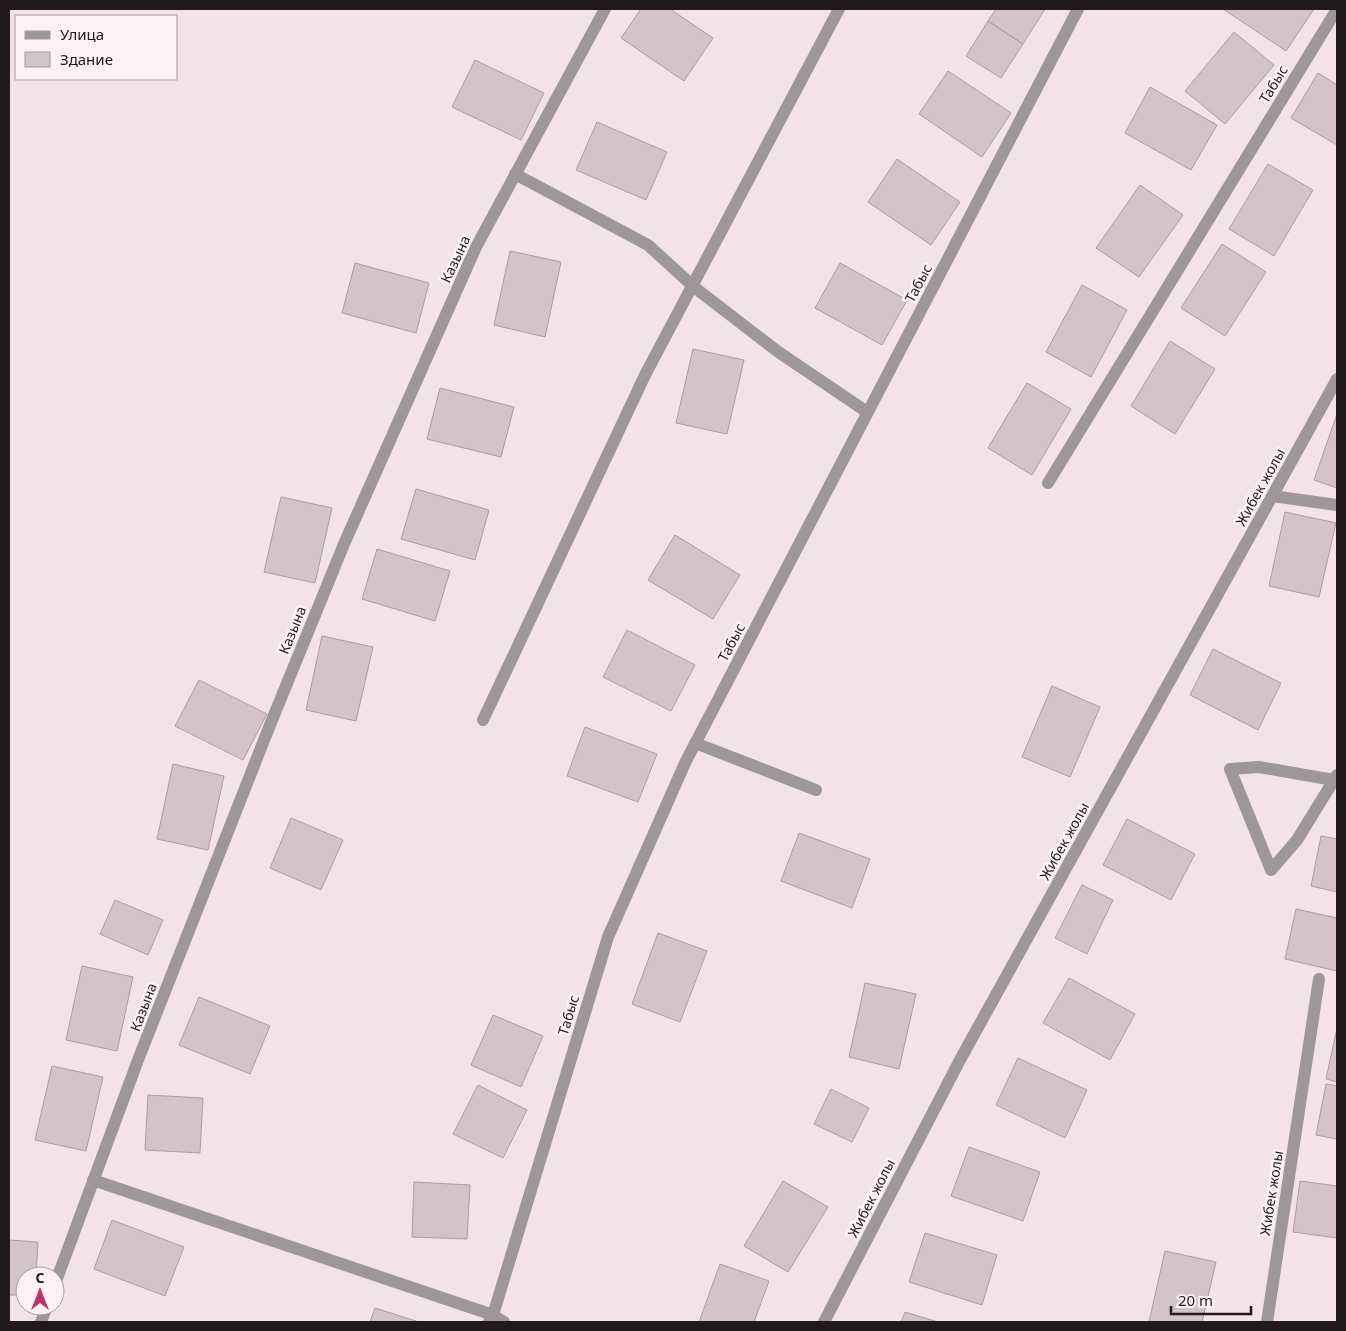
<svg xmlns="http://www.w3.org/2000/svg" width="1346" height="1331" font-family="'Noto Sans',sans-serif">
<rect width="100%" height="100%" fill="#f3e3e7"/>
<path fill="#d4c4c9" stroke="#aa9ca0" d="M641,9H670L713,38L684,81L621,38Z
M996,9H1045L1023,44L988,21Z
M1223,9H1314L1286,51Z
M988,21L1023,44L1001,78L966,56Z
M1234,32L1274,65L1225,124L1185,91Z
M475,60L544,93L521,140L452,107Z
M948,71L1011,113L982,157L919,114Z
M1318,73L1337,85V145L1291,118Z
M1150,87L1217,125L1191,170L1125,133Z
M597,122L667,152L646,200L576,170Z
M897,159L960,202L931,245L868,202Z
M1268,164L1313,190L1274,256L1229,229Z
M1140,185L1183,215L1139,277L1096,248Z
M1222,244L1266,272L1225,336L1181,308Z
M510,251L561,262L545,337L494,325Z
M355,263L429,283L416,333L342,313Z
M840,263L907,300L882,345L815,308Z
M1082,285L1127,310L1091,377L1046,352Z
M1170,341L1215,369L1175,434L1131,406Z
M693,349L744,360L727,434L676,423Z
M1027,383L1071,409L1032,475L988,448Z
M440,388L514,407L501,457L427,439Z
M1337,414V488L1314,480Z
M416,489L489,510L475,560L401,539Z
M281,497L332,508L315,583L264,572Z
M1285,512L1336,523L1319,597L1269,586Z
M675,535L740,575L713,619L648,580Z
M377,549L450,571L435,621L362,599Z
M627,630L695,665L671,711L603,677Z
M322,636L373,647L356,721L306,710Z
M1213,649L1281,683L1258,730L1190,695Z
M199,680L267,714L243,760L175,726Z
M1052,686L1100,707L1070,777L1022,757Z
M585,727L657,754L638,802L567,776Z
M173,764L224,776L208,850L157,839Z
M291,818L343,840L321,890L270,868Z
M1127,819L1195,854L1171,900L1103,865Z
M799,833L870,859L852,908L781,881Z
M1321,836L1337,839V892L1311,886Z
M1082,885L1113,900L1087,954L1055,938Z
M115,900L163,920L148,955L100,934Z
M1296,909L1337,918V971L1285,959Z
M658,933L707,951L680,1022L632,1004Z
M82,966L133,977L117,1051L66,1040Z
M1069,978L1135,1014L1110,1060L1043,1023Z
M865,983L916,994L899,1069L849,1057Z
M199,997L270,1026L250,1074L179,1045Z
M493,1015L543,1036L521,1087L471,1065Z
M1337,1028V1082L1326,1079Z
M1018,1058L1087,1090L1065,1138L996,1105Z
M52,1066L103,1077L86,1151L35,1140Z
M1326,1084L1337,1086V1139L1316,1135Z
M478,1085L527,1110L503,1158L453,1134Z
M831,1089L869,1108L852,1142L814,1124Z
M148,1095L203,1098L200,1153L145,1150Z
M969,1147L1040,1172L1023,1221L951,1196Z
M783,1181L828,1207L788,1272L744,1246Z
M1300,1181L1337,1186V1238L1293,1232Z
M414,1182L470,1185L467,1239L412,1237Z
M112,1220L184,1247L165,1296L94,1269Z
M925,1233L997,1255L982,1305L909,1282Z
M9,1240L38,1242L36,1276H25V1295H9Z
M1165,1251L1216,1262L1202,1322H1149Z
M720,1264L769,1281L754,1322H699Z
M375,1308L419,1322H370Z
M905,1312L938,1322H901Z"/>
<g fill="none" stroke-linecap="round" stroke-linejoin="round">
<path stroke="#9d9799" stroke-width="12" d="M515,174L648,245L694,287L777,351L867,412
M1048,483L1337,9
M1272,496L1337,505
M483,720L645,375L839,9
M695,743L816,790
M1334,780L1259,767L1230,769L1271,870L1297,840L1337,775
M93,1180L493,1315L504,1322
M55,1284L138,1060L270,725L344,544L476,247L605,9
M41,1322L47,1306
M489,1322L493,1315L608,937L685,763L1078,9
M824,1322L961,1058L1337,379
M1267,1322L1319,979"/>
</g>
<g text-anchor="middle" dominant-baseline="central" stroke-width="5" stroke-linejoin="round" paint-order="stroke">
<g font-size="14" fill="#201a1c" stroke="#fef1f5">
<text transform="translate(1273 84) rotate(-59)">Табыс</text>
<text transform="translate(455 259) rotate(-65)">Казына</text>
<text transform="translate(918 283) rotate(-62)">Табыс</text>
<text transform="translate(1260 487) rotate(-61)">Жибек жолы</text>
<text transform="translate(292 630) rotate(-68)">Казына</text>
<text transform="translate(731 642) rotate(-62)">Табыс</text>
<text transform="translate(1064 841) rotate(-61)">Жибек жолы</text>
<text transform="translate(143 1007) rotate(-69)">Казына</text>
<text transform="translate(568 1015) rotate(-73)">Табыс</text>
<text transform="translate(1271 1193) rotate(-81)">Жибек жолы</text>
<text transform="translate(871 1198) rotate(-63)">Жибек жолы</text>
</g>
</g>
<rect width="1346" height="1331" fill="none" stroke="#201a1c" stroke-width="20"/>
<rect x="15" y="15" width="162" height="65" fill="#fef1f5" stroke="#a59b9e"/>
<rect x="25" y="31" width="25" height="8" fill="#9d9799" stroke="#a59b9e"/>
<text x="60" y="40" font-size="15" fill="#201a1c">Улица</text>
<rect x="25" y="52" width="25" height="15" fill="#d4c4c9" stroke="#a59b9e"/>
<text x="60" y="65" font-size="15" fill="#201a1c">Здание</text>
<g transform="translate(40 1291)"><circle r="24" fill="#fef1f5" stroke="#a59b9e"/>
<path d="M0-4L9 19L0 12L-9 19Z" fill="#bd3470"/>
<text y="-8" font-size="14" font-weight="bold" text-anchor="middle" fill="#201a1c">С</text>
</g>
<path d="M1171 1306v8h80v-8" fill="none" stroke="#201a1c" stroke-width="2.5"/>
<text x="1178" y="1306" font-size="15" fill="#201a1c" stroke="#fef1f5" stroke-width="4" paint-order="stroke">20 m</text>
</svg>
